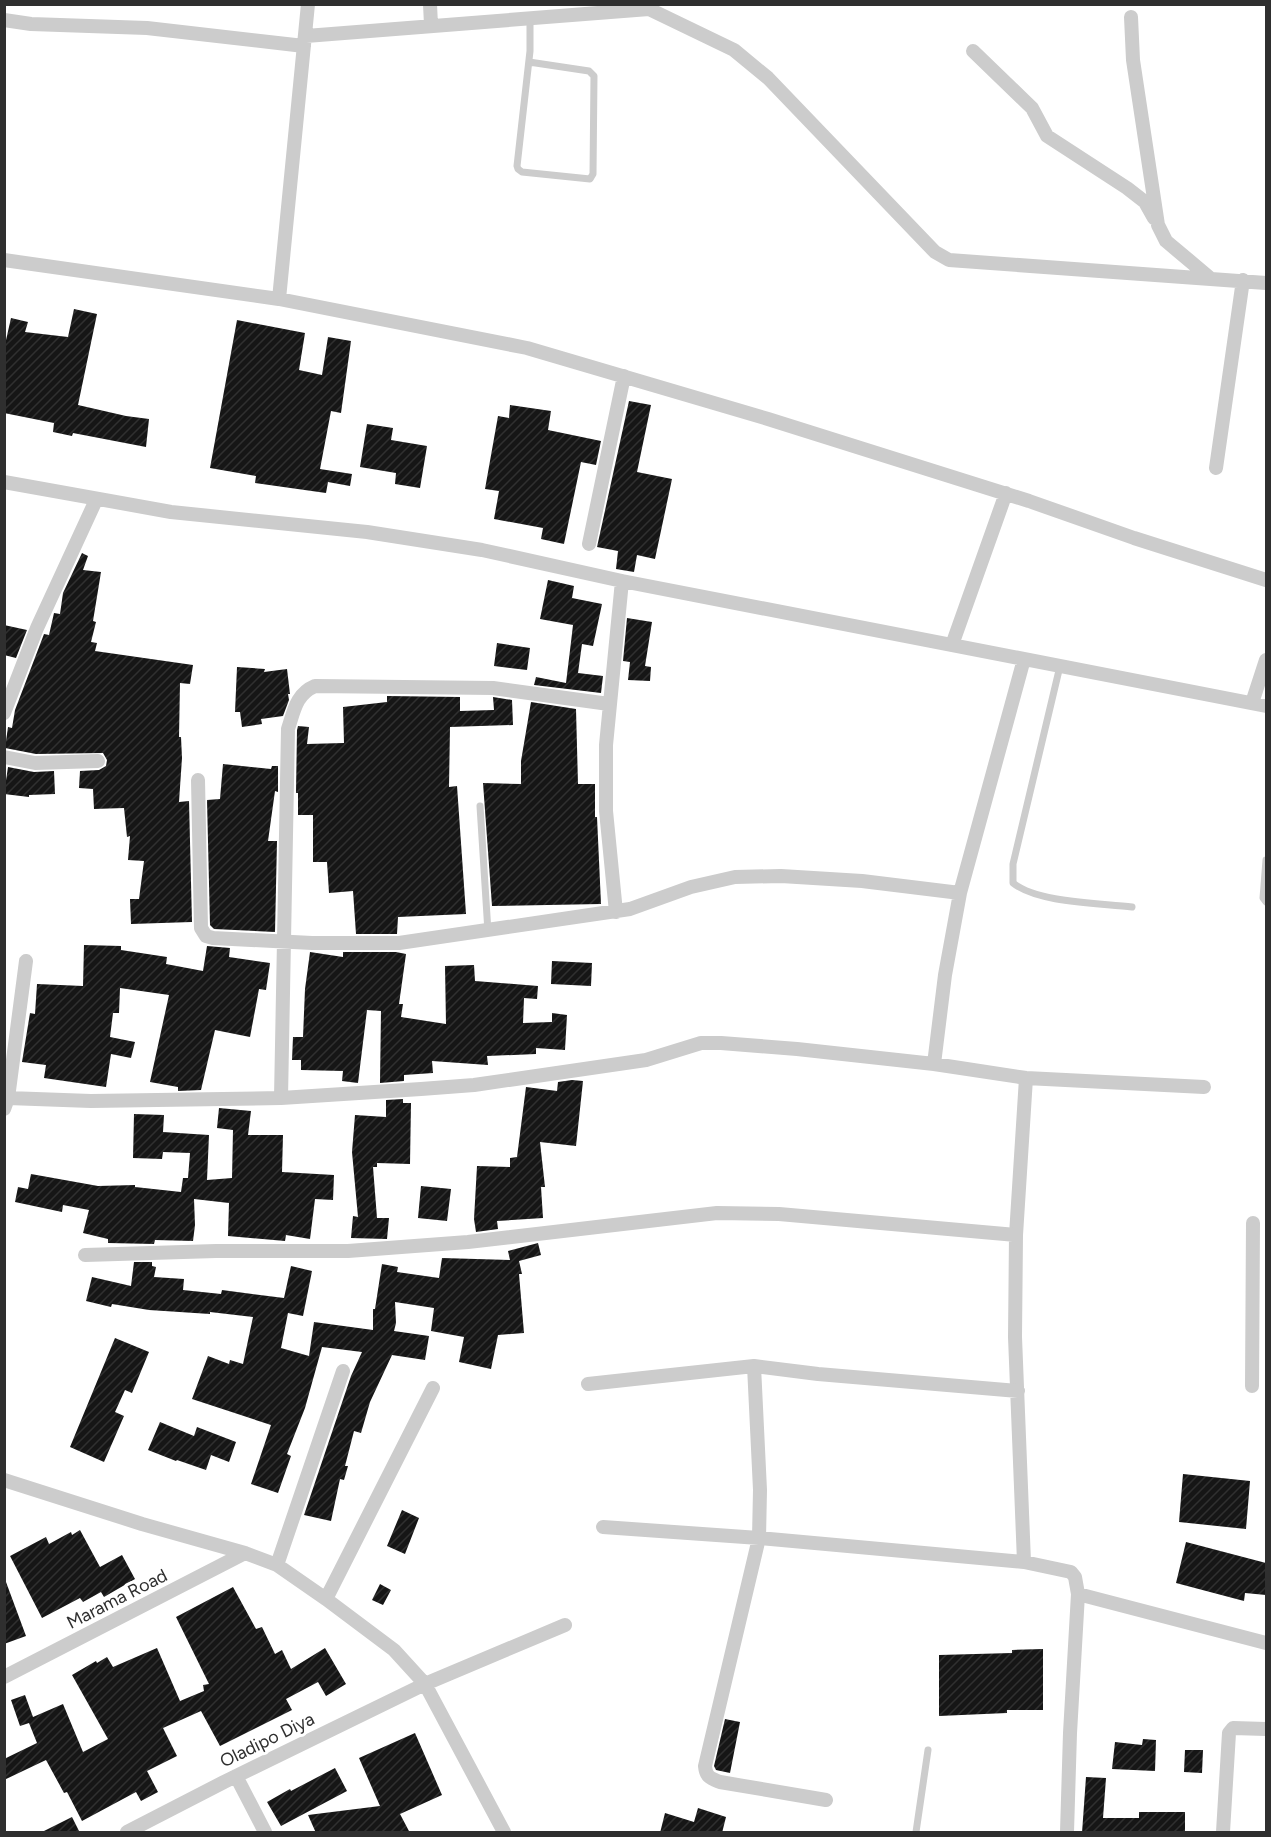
<svg xmlns="http://www.w3.org/2000/svg" width="1271" height="1837" font-family="Figtree,sans-serif">
<defs>
<pattern id="building-hatch" width="6" height="6" patternUnits="userSpaceOnUse" patternTransform="scale(1.5)"><rect width="6" height="6" fill="#161616"/><path d="M-1 1l2-2M0 6l6-6M5 7l2-2" fill="none" stroke="#303030"/></pattern>
</defs>
<rect width="100%" height="100%" fill="#fff"/>
<path fill="url(#building-hatch)" d="M74,309L97,314L78,405L126,416L149,419L146,447L73,433L72,436L53,432L54,423L4,413V349L11,318L28,322L25,332L68,337Z
M237,320L305,333L299,370L322,375L328,337L351,341L341,413L331,411L320,469L352,474L350,486L328,482L326,493L255,483L256,476L210,468Z
M629,401L651,405L637,472L672,479L655,559L637,555L634,572L616,569L618,551L597,547Z
M510,405L551,411L548,430L601,441L596,465L581,462L564,544L541,539L543,528L494,519L499,491L485,489L498,416L509,418Z
M367,424L393,428L391,440L427,446L420,488L395,484L396,473L360,467Z
M82,553L88,556L83,570L101,572L93,621L96,622L91,642L97,643L95,651L193,665L190,684L180,683L179,737H181L182,758L179,802L189,801L192,922L131,924L130,899H139L144,861L128,860L130,836L127,837L124,808L94,809L93,789L79,788L80,771L99,770L106,766L107,760L103,753L36,754L5,748L8,727L12,728L15,710L44,634L49,635L54,613L60,614L63,593Z
M548,580L574,586L572,598L602,604L593,646L582,644L578,673L603,676L601,693L534,685L536,677L566,683L571,642L573,625L540,619Z
M627,618L652,622L645,666L651,667L650,681L628,680L630,662L623,661Z
M4,625L27,630L16,658L4,655Z
M497,643L530,648L527,670L494,666Z
M237,667L265,669L264,672L287,669L290,694H288L289,700L283,716L261,719L262,724L242,727L240,712H235Z
M387,696L460,697V711L494,710L493,697L512,700L513,725L450,727L449,787L457,786L466,914L398,917L397,934H356L353,891L329,893L327,862H313V815H298V793H296L297,730L298,726L309,727L307,744L344,743L343,707L387,702Z
M531,702L576,709L578,784H595V817H597L601,904L492,906L483,783L521,784V761Z
M223,764L271,769L272,766H278V792L275,791L268,841H277L275,932L214,929L210,925L207,800L220,799Z
M8,767L34,772L54,771L55,794L29,795V797L4,794Z
M84,945L121,946V950L167,957L166,964L203,971L207,946L230,948L229,957L270,963L266,990L259,989L250,1037L215,1030L201,1090L178,1091V1087L150,1082L169,995L120,988L119,1013H113L110,1037L135,1042L131,1058L111,1054L106,1087L44,1078L46,1065L22,1062L30,1013L35,1014L37,984L83,986Z
M310,952L343,957V952H396L406,954L399,1004H403L401,1017L446,1024L445,966L474,965L475,981L538,986L537,999L524,998L523,1023L552,1022V1013L567,1015L565,1050L536,1048V1054L487,1056L488,1065L432,1061L433,1073L404,1075V1081L380,1083L381,1011L367,1010L358,1083L342,1081L343,1071L301,1070V1060H292L293,1037H303L305,989Z
M552,961L592,963L591,986L551,984Z
M572,1080L583,1081L576,1146L540,1142L545,1187H541L543,1218L497,1221L498,1229L476,1232L474,1219L477,1166L510,1167V1158L517,1157L526,1087L557,1091L558,1082Z
M403,1099V1103H411L410,1164L377,1163V1167H373L377,1218H389L387,1239L351,1238L353,1216L358,1217L352,1152L355,1115L386,1117V1100Z
M219,1108L251,1111L248,1135H283L282,1172L334,1175L333,1200L315,1199L310,1239L286,1235L285,1241L228,1236L229,1203L194,1199L195,1225L193,1241L155,1240L154,1244L108,1243V1239L83,1233L89,1210L63,1205L62,1212L15,1202L18,1187L28,1189L31,1174L98,1186L135,1185V1187L181,1192L183,1178H188L190,1153L163,1152L162,1159L133,1158L134,1114L164,1115L163,1132L209,1135L207,1180L232,1178L233,1130L217,1128Z
M421,1186L451,1189L447,1221L418,1218Z
M538,1243L541,1255L519,1261L522,1274H519L524,1333L498,1335L491,1369L459,1362L464,1337L431,1331L434,1308L395,1302L396,1323L394,1331L429,1336L425,1360L392,1355L370,1402L361,1433L354,1431L345,1466H348L344,1480L340,1479L331,1521L304,1515L351,1376L362,1352L322,1347L305,1408L287,1454L291,1456L278,1493L251,1484L271,1425L192,1399L208,1356L229,1364L230,1360L243,1364L253,1317L210,1312V1314L149,1310L112,1304L111,1307L86,1301L92,1277L131,1286L134,1262H152V1266L156,1267L154,1277L184,1279L183,1290L221,1294L222,1290L284,1298L291,1266L312,1271L303,1316L288,1313L281,1348L309,1356L314,1322L373,1330V1309H375L382,1264L398,1267L397,1272L439,1278L442,1258L510,1260L508,1251Z
M115,1338L149,1352L132,1393L125,1390L115,1412L124,1416L104,1462L70,1447Z
M160,1422L194,1436L197,1427L236,1442L229,1462L211,1455L206,1470L177,1460L176,1461L148,1450Z
M1183,1474L1250,1481L1246,1529L1179,1522Z
M402,1510L419,1518L405,1554L387,1546Z
M80,1530L100,1567L122,1555L135,1579L104,1597L101,1592L83,1602L80,1598L42,1618L10,1556L46,1537L49,1544L71,1532L72,1535Z
M1186,1542L1266,1563V1595L1245,1593L1244,1601L1176,1583Z
M4,1582H6L26,1636L4,1644Z
M380,1584L391,1590L383,1605L372,1600Z
M233,1587L256,1629L262,1627L275,1654L282,1650L291,1669L325,1648L346,1684L326,1696L318,1682L286,1699L292,1710L220,1746L201,1711L163,1728L177,1756L147,1771L158,1792L141,1801L136,1792L82,1821L67,1792L64,1793L46,1760L4,1780V1759L37,1743L29,1723L20,1726L11,1700L25,1695L33,1717L63,1704L83,1752L108,1739L72,1675L96,1661L97,1663L107,1657L113,1667L157,1648L180,1701L204,1691L203,1685L209,1684L176,1617Z
M1043,1649V1710H1007V1713L939,1716V1655L1012,1653V1650Z
M725,1719L740,1722L730,1773L716,1770L714,1766Z
M415,1733L442,1795L400,1814L410,1833H316L308,1815L380,1806L359,1758Z
M1143,1739L1156,1740L1155,1771L1112,1769L1115,1742L1142,1745Z
M1185,1750H1203L1202,1773L1184,1772Z
M335,1768L347,1791L281,1826L267,1802L290,1789L291,1791Z
M1086,1777L1106,1778L1103,1818H1139V1812H1185V1833H1082Z
M698,1808L726,1817L722,1833H660L665,1813L694,1822Z
M72,1817L80,1833H40Z"/>
<g fill="none" stroke-linecap="round" stroke-linejoin="round">
<path stroke="#ccc" stroke-width="7" d="M529,62L589,71L594,76L593,174L590,179L522,172L518,169L517,166L530,51V19
M1060,666L1013,864V883C1038,903 1100,903 1132,907
M480,806L488,932
M1266,860L1263,898L1266,902
M916,1832L928,1750"/>
<path stroke="#ccc" stroke-width="14" d="M430,4L431,25
M1131,17L1133,60L1158,225L1166,241L1210,278
M4,20L31,24L147,28L304,46
M306,36L649,9L734,50L768,78L935,252L949,260L1266,283
M973,51L1032,108L1047,136L1127,188L1145,202L1154,218
M4,260L279,299L527,348L768,419L1029,501L1134,538L1266,580
M279,299L308,4
M1216,468L1243,280
M4,482L171,512L367,532L482,550L622,581L1266,706
M589,544L624,376
M952,645L1006,493
M1252,703L1266,660
M4,713L37,628L96,500
M4,757L35,763L98,761
M198,780L201,928L206,936L213,938L312,943H399L630,909L691,887L735,877L781,876L862,881L960,893
M616,912L606,811V745L622,581
M934,1064L945,975L960,893L1024,659
M8,1098L91,1101L281,1098L421,1089L474,1085L646,1060L701,1043H721L797,1049L934,1064L1026,1078L1204,1087
M281,1098L288,729C294,711 296,694 315,686L493,688L609,704
M4,1109L8,1098L26,961
M85,1255L216,1251H348L468,1242L717,1213L779,1214L1016,1235
M754,1366L760,1490L759,1538L705,1766C706,1777 710,1778 720,1782L826,1800
M588,1384L754,1366L818,1374L1018,1391
M1252,1386L1253,1223
M4,1480L142,1524L245,1553L277,1565L326,1599L394,1650L425,1684L504,1832
M603,1527L759,1538L1024,1562L1071,1572L1075,1577L1078,1594L1070,1733L1067,1832
M1024,1562L1015,1337L1016,1235L1026,1078
M277,1565L343,1371
M1078,1594L1266,1643
M326,1599L433,1388
M4,1677L245,1553
M236,1776L265,1832
M127,1832L224,1782L425,1684L565,1625
M1223,1832L1229,1733L1233,1728L1266,1729"/>
</g>
<g text-anchor="middle" dominant-baseline="central" stroke-width="6" stroke-linejoin="round" paint-order="stroke">
<g font-size="18" fill="#2f2f2f" stroke="#fff">
<text transform="translate(117 1599) rotate(-27)">Marama Road</text>
<text transform="translate(267 1740) rotate(-26)">Oladipo Diya</text>
</g>
</g>
<rect width="1271" height="1837" fill="none" stroke="#2f2f2f" stroke-width="12"/>
</svg>
